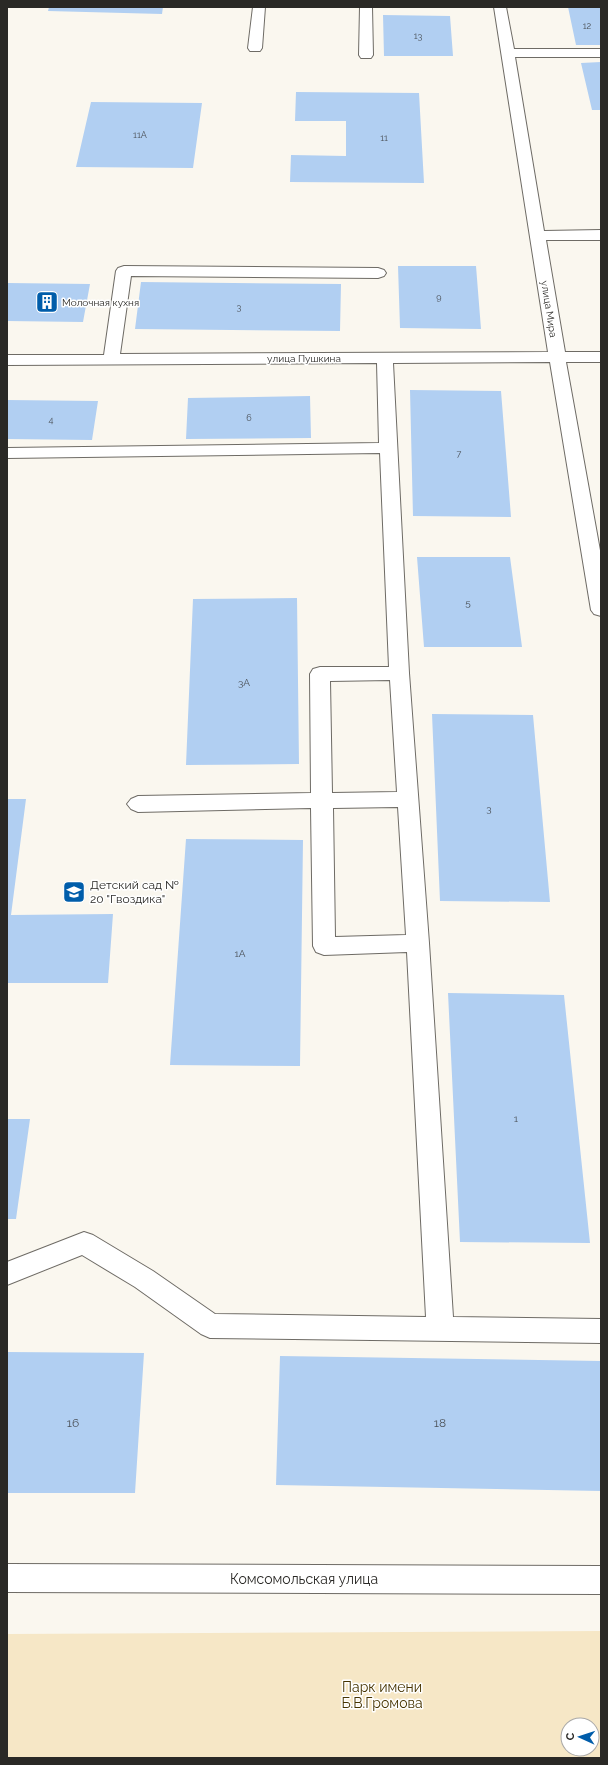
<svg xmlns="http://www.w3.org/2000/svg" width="608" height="1765" font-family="Raleway,sans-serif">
<rect width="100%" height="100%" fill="#faf7ef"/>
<path fill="#f6e7c6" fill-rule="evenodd" d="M601,1631V1758H7V1634ZM568,1725H592V1749H568Z"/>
<path fill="#b1cff2" d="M49,7H163L162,14L48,11Z
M568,7H601V45H576Z
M383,15L450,16L453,56H384Z
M601,62V110H592L581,63Z
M296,92L419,93L424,183L290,182L291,155L346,156V121H295Z
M91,102L202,103L193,168L76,167Z
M398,266H476L481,329L400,328Z
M141,282L341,284L340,331L135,329Z
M7,283L90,284L83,322L7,321Z
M410,390L501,391L511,517L413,516Z
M310,396L311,438L186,439L188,398Z
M7,400L98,401L92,440L7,439Z
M417,557H510L522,647H424Z
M297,598L299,764L186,765L193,599Z
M432,714L533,715L550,902L440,901Z
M7,799H26L11,915L113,914L108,983H7Z
M186,839L303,840L300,1066L170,1065Z
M448,993L564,995L590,1243L460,1242Z
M7,1119H30L16,1219H7Z
M7,1352L144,1353L135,1493H7Z
M280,1356L601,1361V1491L276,1485Z"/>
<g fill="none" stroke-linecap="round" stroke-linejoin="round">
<g stroke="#6e6b65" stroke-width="2">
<path id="minor" d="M253,7H265L262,48L260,51H250L248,48Z
M360,7H372L373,55L371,58H361L359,55Z
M494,7H506L514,49H601V57H515L544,231L601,230V240H546L565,352H601V362H566L601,556V616L594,614L591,610L550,362L393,363L409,673L429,943L453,1317L601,1319V1343L210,1338L201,1334L135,1287L82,1255L7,1285V1262L84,1232L93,1235L153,1271L215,1314L426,1317L407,952L324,955L316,952L313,946L311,808L138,812L131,809L127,804L131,799L138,796L311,793L310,674L313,669L320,667H389L380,453L7,458V448L379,443L377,363L7,365V355H104L116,271L118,268L124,266L378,268L384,270L386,273L384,276L378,278L131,276L120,354L548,352ZM390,680L397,792L332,793L330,681ZM398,807L406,935L335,937L333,808Z"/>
</g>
<g stroke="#6e6b65" stroke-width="2">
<path id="major" d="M7,1564L601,1566V1594L7,1592Z"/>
</g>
<use href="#minor" fill="#fff" fill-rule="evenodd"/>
<use href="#major" fill="#fff" fill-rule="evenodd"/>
</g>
<defs>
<g id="building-square" transform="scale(1.15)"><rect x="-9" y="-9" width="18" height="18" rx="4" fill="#005daa" stroke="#fff"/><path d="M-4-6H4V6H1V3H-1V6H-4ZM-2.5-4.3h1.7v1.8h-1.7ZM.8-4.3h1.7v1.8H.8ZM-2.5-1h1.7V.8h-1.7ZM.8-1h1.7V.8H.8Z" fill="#fff"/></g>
<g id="school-square" transform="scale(1.15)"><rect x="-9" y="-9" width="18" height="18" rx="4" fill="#005daa" stroke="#fff"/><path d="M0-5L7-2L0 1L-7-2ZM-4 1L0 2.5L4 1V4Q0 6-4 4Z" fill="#fff"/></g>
</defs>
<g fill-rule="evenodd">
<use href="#building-square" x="47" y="302"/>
<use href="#school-square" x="74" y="892"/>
</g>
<g text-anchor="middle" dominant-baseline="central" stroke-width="3" stroke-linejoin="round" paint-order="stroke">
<g font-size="9" fill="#4c5259">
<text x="587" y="26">12</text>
<text x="418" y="36">13</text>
<text x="140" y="135">11А</text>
<text x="384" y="138">11</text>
<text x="439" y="297">9</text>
<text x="239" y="307">3</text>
<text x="249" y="418">6</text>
<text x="51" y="420">4</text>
<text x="459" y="454">7</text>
</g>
<g font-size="10" fill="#2a2926" stroke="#fff" text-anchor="start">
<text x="62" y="302">Молочная кухня</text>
</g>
<g font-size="10" fill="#2a2926" stroke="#fff">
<text transform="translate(549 309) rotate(81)">улица Мира</text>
<text x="304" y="358">улица Пушкина</text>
</g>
<g font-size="10" fill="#4c5259">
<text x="468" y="602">5</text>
<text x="244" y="682">3А</text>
<text x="489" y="808">3</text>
<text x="240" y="953">1А</text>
<text x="516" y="1118">1</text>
</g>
<g font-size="12" fill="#2a2926" stroke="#fff" text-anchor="start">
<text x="90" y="885">Детский сад №<tspan x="90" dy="14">20 "Гвоздика"</tspan></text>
</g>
<g font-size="12" fill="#4c5259">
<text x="73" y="1423">16</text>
<text x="440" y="1423">18</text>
</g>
<g font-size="14" fill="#2a2926" stroke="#fff">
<text x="304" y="1579">Комсомольская улица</text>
</g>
<g font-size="14" fill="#473400" stroke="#fff">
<text x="382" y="1687">Парк имени<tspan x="382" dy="16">Б.В.Громова</tspan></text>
</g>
</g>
<rect width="608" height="1765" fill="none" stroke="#2a2926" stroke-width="16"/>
<g transform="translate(580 1737) rotate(273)"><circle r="19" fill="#ffffff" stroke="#aaa9a8"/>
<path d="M0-3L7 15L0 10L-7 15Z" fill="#005daa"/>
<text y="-6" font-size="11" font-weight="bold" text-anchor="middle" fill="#2a2926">С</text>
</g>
</svg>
